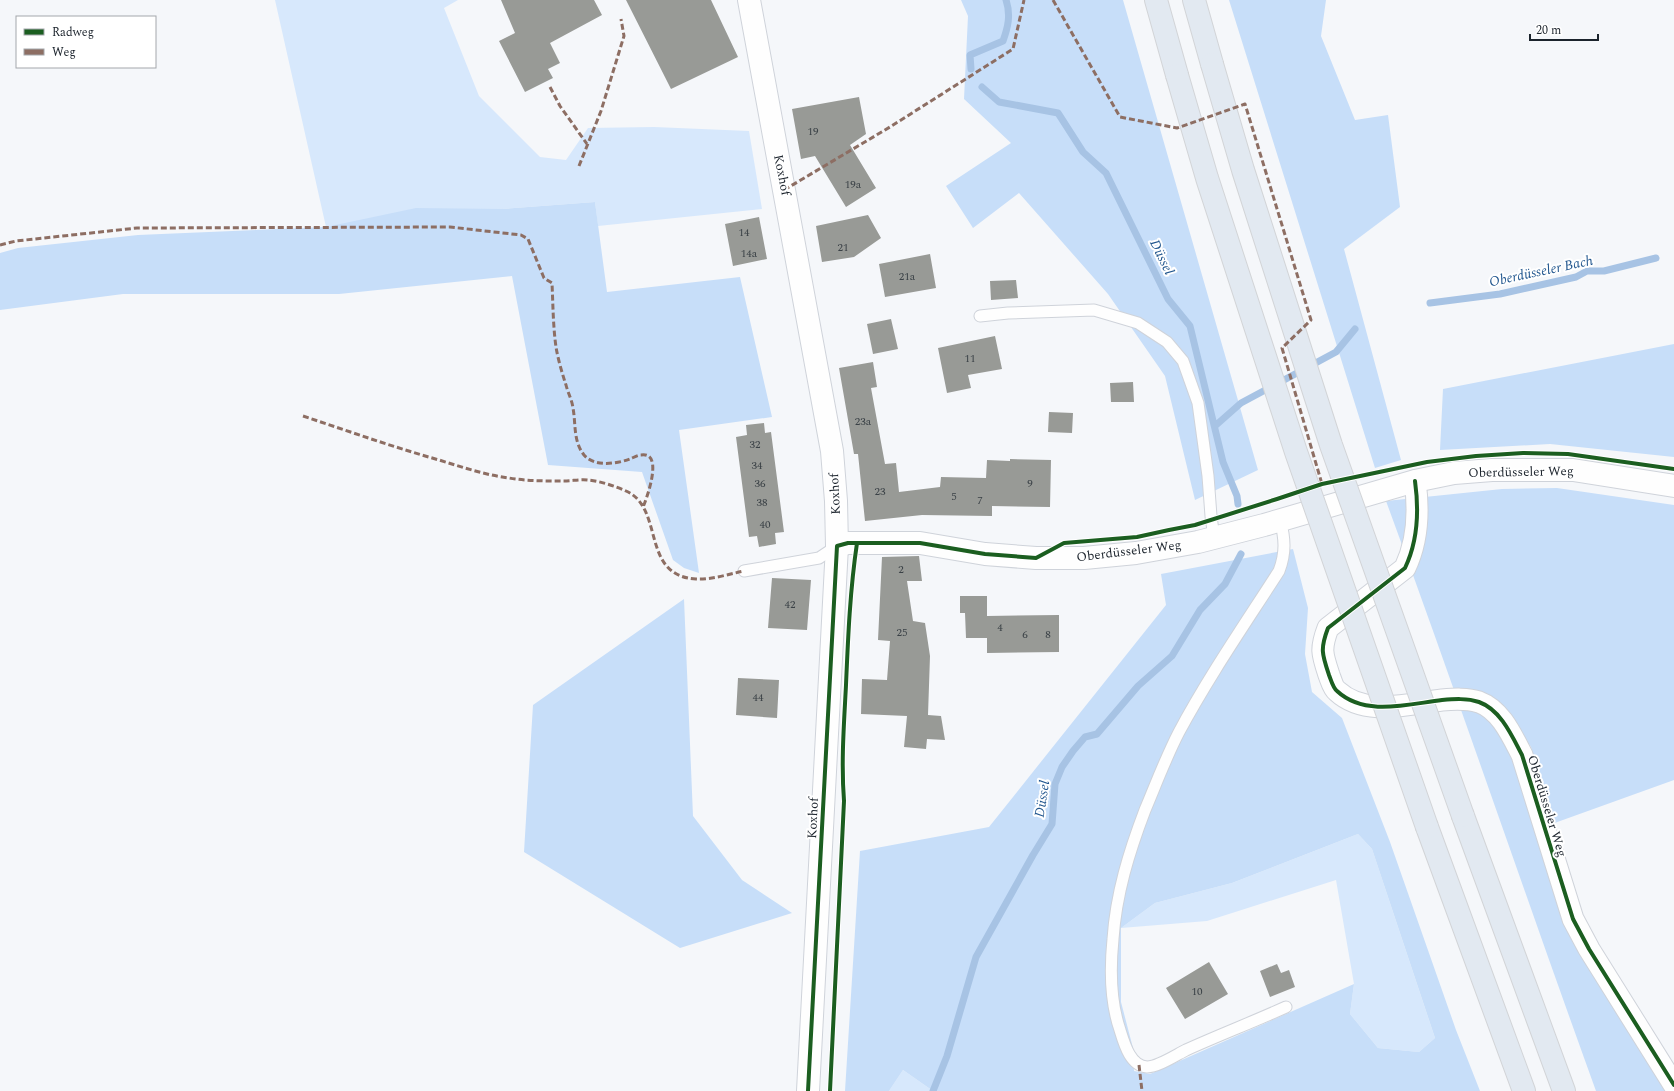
<svg xmlns="http://www.w3.org/2000/svg" width="1674" height="1091" font-family="Spectral,serif">
<rect width="100%" height="100%" fill="#f5f7fa"/>
<path fill="#d7e8fc" d="M275,0H458L444,8L479,96L540,157L566,160L588,128L654,127L749,131L762,209L598,226L595,202L502,209L326,227Z
M1358,834L1372,849L1435,1038L1419,1052L1378,1048L1350,1014L1354,984L1336,880L1207,921L1121,928L1155,903L1232,883Z
M903,1070L933,1091H889Z"/>
<path fill="#c7def9" fill-rule="evenodd" d="M961,0H1123L1258,470L1195,500L1165,376L1108,294L1019,193L973,228L946,186L1011,143L964,99L968,16Z
M1229,0H1326L1321,36L1355,120L1388,115L1400,207L1344,249L1401,460L1375,468Z
M595,202L607,292L740,277L772,417L679,430L699,573L684,568L673,560L642,472L548,465L512,276L339,294H123L0,310V253L18,248L138,235L326,227L416,208L502,209Z
M1674,344V457L1550,444L1440,450L1443,389Z
M1557,488L1674,505V780L1549,825L1531,747L1506,710L1533,810L1667,1091H1596C1525,895 1458,697 1386,501L1502,489Z
M1293,549L1308,608L1305,654L1312,692L1342,718L1390,842L1456,1030L1480,1091H933L903,1070L889,1091H845L860,851L989,827L1166,605L1161,574ZM1358,834L1372,849L1435,1038L1419,1052L1378,1048L1350,1014L1354,984L1150,1074L1134,1071L1133,1048L1121,1002V928L1155,903L1232,883Z
M684,599L693,816L742,880L792,913L680,948L524,852L533,705Z"/>
<g fill="none" stroke-linecap="round" stroke-linejoin="round">
<path stroke="#a7c3e4" stroke-width="7" d="M971,69L970,55L1003,41C1008,27 1011,15 1006,0
M982,87L999,102L1058,113L1083,152L1106,173L1168,299L1190,326L1223,462L1237,496L1238,504
M1430,303L1500,294L1576,277L1587,271H1604L1656,258
M1215,426L1241,403L1336,352L1355,329
M933,1091L947,1056L976,957L1033,855L1052,824L1055,784L1062,767L1073,751L1085,737L1097,734L1138,686L1172,656L1200,610L1225,584L1241,554"/>
</g>
<path fill="#989a96" d="M501,0H594L602,15L550,43L560,63L548,69L553,78L525,92L499,41L515,33Z
M626,0H711L738,57L671,89Z
M859,97L866,134L850,145L876,188L846,207L815,156L801,159L792,109Z
M868,215L881,238L854,257L822,262L816,226Z
M759,217L767,259L733,266L725,224Z
M930,254L936,288L885,297L879,264Z
M1016,280L1018,298L991,300L990,281Z
M891,319L898,349L873,354L867,324Z
M995,336L1002,369L968,375L971,388L947,393L938,348Z
M873,362L877,387L871,388L885,464L896,463L899,492L940,487L941,477L986,478L987,460L1010,461V459L1051,460L1050,507L992,506V516L922,515L865,521L858,454H854L839,368Z
M1133,382L1134,402H1111L1110,383Z
M1049,412L1073,413L1072,433L1048,432Z
M764,423L765,433L771,432L784,532L775,533L776,544L759,547L757,536L749,537L736,437L747,435L746,425Z
M919,556L922,581H907L913,621L925,623L930,656L928,715L941,716L945,740L927,739L926,749L904,747L907,716L861,714L862,679L887,680L890,641L878,640L882,557Z
M772,578L811,580L807,630L768,628Z
M960,596H987V616L1059,615V652L987,653V638H966L965,613H960Z
M738,678L779,680L777,718L736,715Z
M1209,962L1228,994L1185,1019L1166,988Z
M1277,964L1281,973L1289,970L1295,987L1270,997L1260,971Z"/>
<g fill="none" stroke-linecap="round" stroke-linejoin="round">
<g stroke="#cfd3da" stroke-width="13">
<path id="service" d="M980,316L1008,313L1094,310L1138,323L1167,342L1183,361L1198,403L1208,476L1211,516L1214,538
M1280,520C1285,538 1286,553 1279,571C1245,624 1209,676 1179,732C1166,757 1156,784 1145,810C1129,852 1116,894 1113,939C1110,969 1110,1001 1120,1030C1124,1043 1130,1066 1147,1067C1158,1067 1176,1055 1186,1050C1219,1035 1253,1022 1286,1007
M744,571L819,558L837,546"/>
</g>
<g stroke="#cfd3da" stroke-width="23">
<path id="minor" d="M1415,481C1419,510 1418,541 1405,568L1328,628C1320,649 1322,654 1329,675C1331,680 1333,688 1337,691C1365,717 1408,704 1442,700C1454,699 1467,698 1479,702C1501,710 1512,736 1522,755L1573,919L1589,949L1674,1085"/>
</g>
<g stroke="#cfd3da" stroke-width="24">
<path id="tertiary" d="M837,546L848,543H920L985,554L1036,558H1084L1136,553L1198,542L1264,525L1415,481L1454,473L1492,470H1573L1674,486"/>
</g>
<g stroke="#cfd3da" stroke-width="24">
<path id="secondary" d="M749,0L832,451L836,501L837,546L808,1091"/>
</g>
<g stroke="#d2d4d7" stroke-width="24">
<path id="motorway" d="M1156,0L1177,75
M1194,0L1212,64
M1463,816L1564,1091
M1427,827L1524,1091"/>
</g>
<use href="#service" stroke="#fefefe" stroke-width="11"/>
<use href="#minor" stroke="#fefefe" stroke-width="21"/>
<use href="#tertiary" stroke="#fefefe" stroke-width="22"/>
<use href="#secondary" stroke="#fefefe" stroke-width="22"/>
<use href="#motorway" stroke="#e2e9f1" stroke-width="22"/>
<g stroke="#d2d4d7" stroke-width="24" stroke-linecap="butt">
<path id="motorway-bridge" d="M1212,64L1243,170L1331,445L1463,816
M1177,75L1207,178L1296,452L1427,827"/>
</g>
<use href="#motorway-bridge" stroke="#e2e9f1" stroke-width="22"/>
<path stroke="#8d6e63" stroke-width="3" stroke-dasharray="6 3" stroke-linecap="butt" d="M1053,0L1120,117L1177,128L1245,104L1311,320L1282,348L1322,484
M550,87L560,106L587,144
M579,166L601,111L624,36L621,19
M784,190L890,127L1013,49L1024,0
M0,245L16,241L137,228L450,227L521,235L528,239L544,278L552,283C553,304 553,326 556,347C558,359 562,373 566,385C568,393 572,400 573,408C576,424 573,441 584,455C594,467 616,464 630,459C633,458 637,455 641,455C664,451 647,498 643,507
M303,416C348,431 393,447 439,460C462,467 485,475 509,478C527,481 546,481 564,481C572,481 580,479 588,480C600,481 615,486 626,491C665,508 640,576 696,579C711,580 729,574 744,571
M1139,1065L1142,1091"/>
<g stroke="#fff" stroke-width="6">
<path id="cycleway" d="M1415,481C1419,510 1418,541 1405,568L1328,628C1320,649 1322,654 1329,675C1331,680 1333,688 1337,691C1365,717 1408,704 1442,700C1454,699 1467,698 1479,702C1501,710 1512,736 1522,755L1573,919L1589,949L1674,1085
M808,1091L837,546L848,543H920L985,554L1036,558L1064,543L1137,537L1169,530L1195,525L1277,499L1322,484L1427,462L1476,456L1523,453L1568,454L1674,469
M830,1091L844,801C841,762 844,724 846,685C848,638 850,590 857,543"/>
</g>
<use href="#cycleway" stroke="#1b5e20" stroke-width="4"/>
</g>
<g text-anchor="middle" dominant-baseline="central" stroke-width="4" stroke-linejoin="round" paint-order="stroke">
<g font-size="11" fill="#3a4146">
<text x="813" y="131">19</text>
<text x="853" y="184">19a</text>
<text x="744" y="232">14</text>
<text x="843" y="247">21</text>
<text x="749" y="253">14a</text>
<text x="907" y="276">21a</text>
<text x="970" y="358">11</text>
<text x="863" y="421">23a</text>
<text x="755" y="444">32</text>
<text x="757" y="465">34</text>
<text x="760" y="483">36</text>
<text x="1030" y="483">9</text>
<text x="880" y="491">23</text>
<text x="954" y="496">5</text>
<text x="980" y="500">7</text>
<text x="762" y="502">38</text>
<text x="765" y="524">40</text>
<text x="901" y="569">2</text>
<text x="790" y="604">42</text>
<text x="1000" y="627">4</text>
<text x="902" y="632">25</text>
<text x="1025" y="634">6</text>
<text x="1048" y="634">8</text>
<text x="758" y="697">44</text>
<text x="1197" y="991">10</text>
</g>
<g font-size="13" fill="#1b232c" stroke="#fff">
<text transform="translate(782 175) rotate(79)">Koxhof</text>
<text transform="translate(1521 472) rotate(-1)">Oberdüsseler Weg</text>
<text transform="translate(835 494) rotate(-93)">Koxhof</text>
<text transform="translate(1129 551) rotate(-7)">Oberdüsseler Weg</text>
<text transform="translate(1547 806) rotate(73)">Oberdüsseler Weg</text>
<text transform="translate(813 818) rotate(-87)">Koxhof</text>
</g>
<g font-size="14" font-style="italic" fill="#21568e" stroke="#fff">
<text transform="translate(1162 257) rotate(64)">Düssel</text>
<text transform="translate(1541 271) rotate(-12)">Oberdüsseler Bach</text>
<text transform="translate(1042 799) rotate(-81)">Düssel</text>
</g>
</g>
<rect x="16" y="16" width="140" height="52" fill="#ffffff" stroke="#a4a7ab"/>
<rect x="24" y="29" width="20" height="6" fill="#1b5e20" stroke="#a4a7ab"/>
<text x="52" y="36" font-size="12" fill="#1b232c">Radweg</text>
<rect x="24" y="49" width="20" height="6" fill="#8d6e63" stroke="#a4a7ab"/>
<text x="52" y="56" font-size="12" fill="#1b232c">Weg</text>
<path d="M1530 34v6h68v-6" fill="none" stroke="#1b232c" stroke-width="2"/>
<text x="1536" y="34" font-size="12" fill="#1b232c" stroke="#ffffff" stroke-width="3" paint-order="stroke">20 m</text>
</svg>
